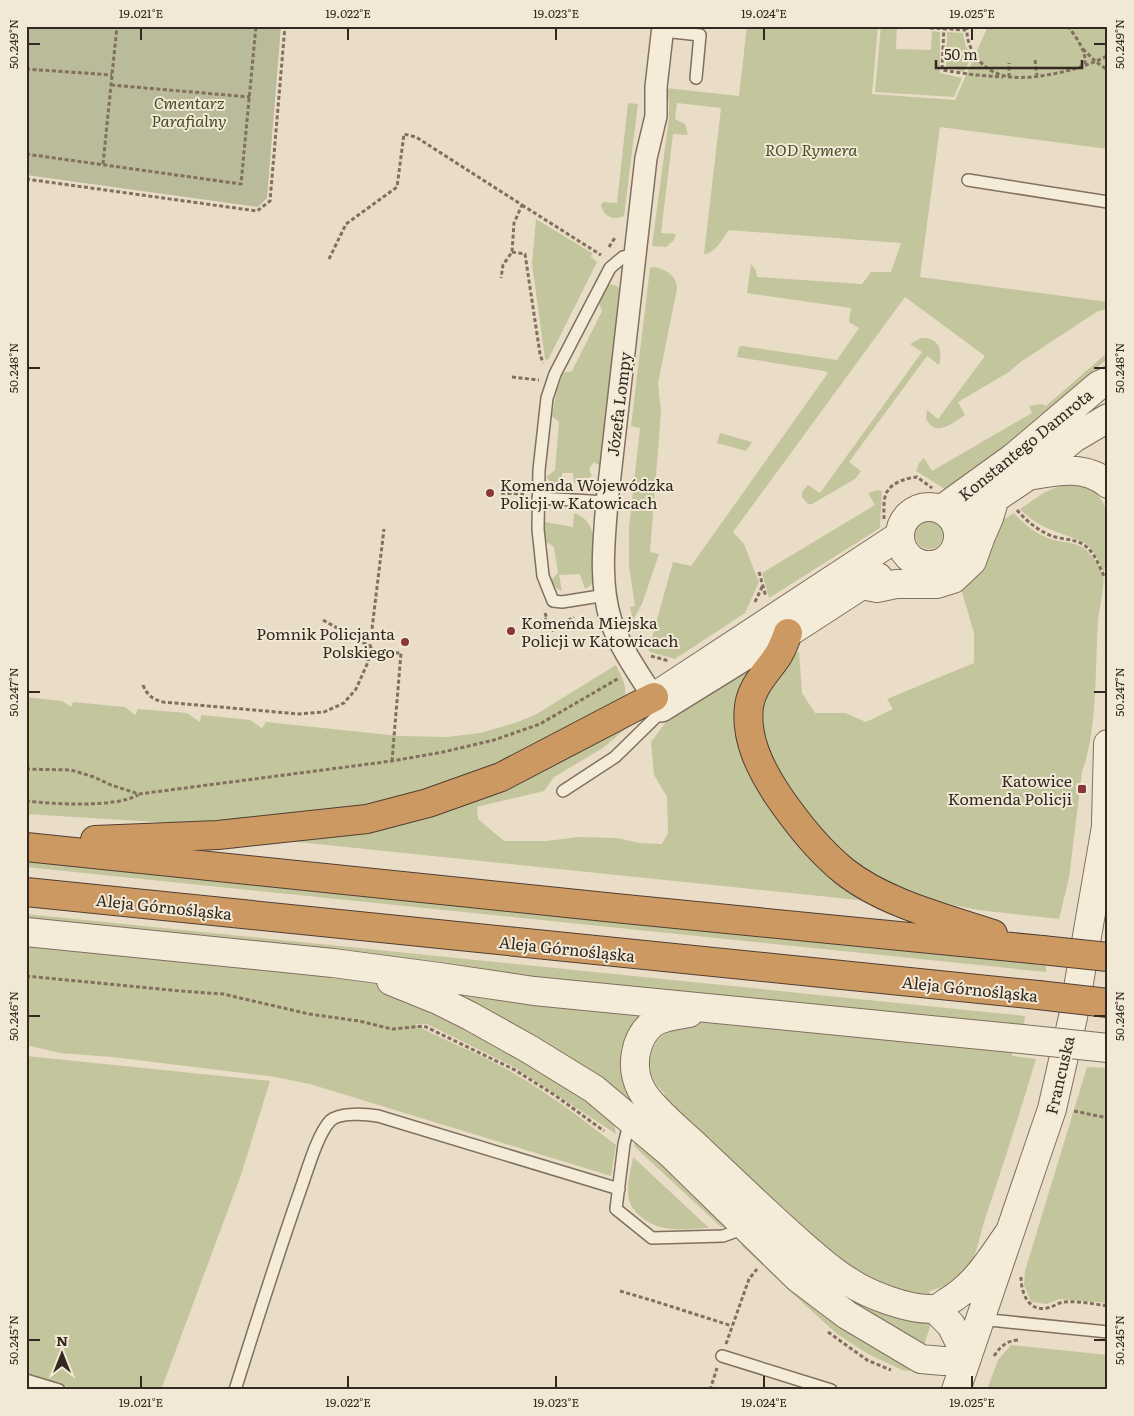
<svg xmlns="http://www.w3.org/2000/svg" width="1134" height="1416" font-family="Literata,serif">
<rect width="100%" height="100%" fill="#e9ddc7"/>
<path fill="#c3c59c" d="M747,26H878L872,94L955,100L988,26H1108V149L940,127L920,277L1108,302V309L1098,311L1019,363L1009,372L958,402L965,415C952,423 937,438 926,419L927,410L938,419L985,356L905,297L733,532L744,544L759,582L745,613L675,659L650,652L647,647L650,645L673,562L691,566L828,373L824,371L737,357L739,347L742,346L837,360L859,328L849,322L851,308L747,293L751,264L756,271L757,277L862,284L871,272H891L901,243L729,230C722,239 716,253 704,254L721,108L677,103L675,119L685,124L688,135L673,134L661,233L676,234L674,240L666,247L652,246L669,118V102L666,88L739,96Z
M881,26H897L896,49L931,50L932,31L940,32V73L962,78L954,97L875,92Z
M947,32L963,33L966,47L972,56L964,72L946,67Z
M628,103L638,104L624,216C612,221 604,216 601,205L603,202L617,203Z
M536,219L592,253L591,257L597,262L548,360L545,359L532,264Z
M654,267C666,269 677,276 677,289L658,383L661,412L650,552L659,554L642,604L633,620L630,607L635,606L629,566V527L640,428L631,426L650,268Z
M610,284L617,286L621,290L600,466L594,462L589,469L592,476L583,481L574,483L573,473H562V485L552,484L546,477L555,470L559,422L552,416L556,394L563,373L572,371L602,311L598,300L605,287Z
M921,338C939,337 943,350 939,365L927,356L849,462L861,471L855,479L812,504H808L802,497V492L808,485L820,493L922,352L910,344Z
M1108,352V358L1006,447L948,491L916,471L919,463L924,458L932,471L1032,413L1029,406L1042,404L1046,406Z
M720,433L752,442L746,451L717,443Z
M1065,484C1121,487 1109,533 1104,573C1099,561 1095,551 1085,543C1060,531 1041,531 1020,509L1045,492Z
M877,490L882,491L880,528L769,598L762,573L875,505L868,493Z
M574,513C601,522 594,555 594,578L591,585L585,589L580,574L559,575L562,591L556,588L551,580L558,573L554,547L545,541V522L573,527Z
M1014,513C1023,524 1040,537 1054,540C1066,543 1077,542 1086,550C1093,556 1101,568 1103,576C1105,585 1099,610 1098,621C1095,668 1098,728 1082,772L1069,878L1059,919L978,910L953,905L903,891L849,861L817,830L789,792L763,740L759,709L776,674L799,651L802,693L815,713H845L866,722L893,709L887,699L974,663V633L960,585L1000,522Z
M915 535a14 14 0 1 1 28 0a14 14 0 1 1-28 0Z
M759,662L740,733L868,901L298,842V840L645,712L603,748L554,777L544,791L477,807L478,819L504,841H546L579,837L617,838L640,843L662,844L668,833L667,797L654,775L651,742L666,722Z
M616,665C621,676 627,685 625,697L554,742L438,789L310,818L172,823L26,814V697L62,701L71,707L73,702L125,707L135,715L138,709L187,713L200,722L201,715L250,720L262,728L266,722L399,736L447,737L480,733L515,723L535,715Z
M26,861L1046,965V972L26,867Z
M26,914L1025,1016L1024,1026L529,979L26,920Z
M26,943L353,977L378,984L498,1039L613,1118L616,1134L514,1067L427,1024H415C440,1039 469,1049 495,1063C538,1085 577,1115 616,1145L611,1176L310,1084L269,1076L112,1057L60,1053L26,1045Z
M460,994L645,1015C639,1022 632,1028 627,1036C618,1048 619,1068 624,1082L772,1231L931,1324L923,1348L868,1316L796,1260L620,1095L548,1043Z
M691,1020L1012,1051V1056L1036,1059C1020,1112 1003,1166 985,1219C981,1231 976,1256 970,1266C962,1280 944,1287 929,1291L930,1297H910L836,1262L660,1098L665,1094C660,1089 655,1084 653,1078C642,1050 662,1025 691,1027Z
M26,1056L270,1081L241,1175L161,1390H77L26,1373Z
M1087,1067L1108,1068V1303L1059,1299L1047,1304L1031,1302L1024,1285L1025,1271Z
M636,1138L727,1227H721L634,1146Z
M633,1157L709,1228C684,1229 659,1234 639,1215C635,1211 630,1205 629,1200C626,1186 631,1170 633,1157Z
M741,1245L747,1246L912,1368L908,1371L902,1370L868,1354L837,1334L793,1294Z
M1011,1345L1108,1355V1390H987L998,1360Z"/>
<path fill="#b9bb9a" d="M26,26H281L267,198L258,207L26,175Z"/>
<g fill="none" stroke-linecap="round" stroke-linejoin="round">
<g stroke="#826f5e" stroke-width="14">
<path id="service" d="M663,31L700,35L696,78
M968,180L1108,202
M538,498L607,502
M606,595L562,602L553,601L543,576L538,529L539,470L547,398L555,374L610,268L623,257L635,255
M563,791L615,757L662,711
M630,1120L624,1144L616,1209L652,1238L723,1236L745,1228
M980,1319L1108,1332
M722,1356L831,1390
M26,1380L59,1390
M235,1390C256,1323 277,1257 300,1191C307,1172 317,1135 330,1121C339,1112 366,1114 378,1116L619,1189"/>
</g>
<g stroke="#826f5e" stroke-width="24">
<path id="minor" d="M663,26L656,87V116L646,158L607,502C604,541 599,583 611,621C622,653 645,682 662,711L788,633"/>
</g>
<g stroke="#826f5e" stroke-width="30">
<path id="tertiary" d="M1028,476C1056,471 1085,464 1108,484
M900 536a29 29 0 1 1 58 0a29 29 0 1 1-58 0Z
M942,509L1014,457L1099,385L1108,381
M958,530L976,511L1028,476L1074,438L1108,418
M862,585L877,588L896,584H937L953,579L972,561L981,536L989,518L994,501
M788,633L862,585L878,577
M654,697L899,536
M1106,823L1108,744
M26,932L333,963L439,977L534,991L1022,1039
M391,981L438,1000L470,1016L529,1049L594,1089L670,1153L798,1278L847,1315L921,1359L943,1361L967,1357
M689,1013C678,1015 663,1016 653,1023C634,1038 630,1068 641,1089C650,1108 685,1135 701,1151C734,1182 767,1214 801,1244C816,1257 831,1271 848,1281C869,1295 908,1310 934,1309C938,1309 943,1305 947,1302C976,1285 990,1260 1009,1233
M935,1309L951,1325L967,1357
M956,1390L1052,1109L1073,1017L1108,815"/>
</g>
<g stroke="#503f32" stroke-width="30">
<path id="motorway" d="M788,633C785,641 782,650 777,657C766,673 752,686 749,706C745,738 760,768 777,794C796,822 817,849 844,871C884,903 945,918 993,934
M95,840L218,835L367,819L428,803L501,777L654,697
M26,847L625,909L1042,950
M26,892L1038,995"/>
</g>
<path stroke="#826f5e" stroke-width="3" stroke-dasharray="4 2.5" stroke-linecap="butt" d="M944,26L942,70L975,75L1003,77
M967,26C965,51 985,74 1010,77C1036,80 1086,69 1108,55
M1068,26C1075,36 1087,51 1085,64
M930,28L966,30
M1083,49L1096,62L1108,70
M1035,60L1037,75
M26,69L112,75
M1009,77V63
M111,85L250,97
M26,154L241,184L256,26
M103,164L117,26
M26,179L257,211L270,201L285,26
M522,205L601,255
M609,247L616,236
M512,252L525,254L540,354L543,363
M329,259L346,224L397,187L404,134L416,137L522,205L514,223L512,252L503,265L501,278
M512,377L539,380
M501,493L524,494
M1017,510C1028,523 1042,534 1059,538C1070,540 1079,540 1088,548C1096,556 1100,568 1105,578
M884,519C884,512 883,501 886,494C890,483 906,478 917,477L932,488
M759,572L766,597
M755,602L763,585
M545,613L551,631L574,617
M323,620L371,647L370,651L401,653L392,761
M526,627L547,619
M651,656L669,661
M143,685C147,695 152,699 163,702L299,714L324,712L344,703L356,689L368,662L384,529
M26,769L71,770L94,777L111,785L139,794L392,761L443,752L494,740L540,724L619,678
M26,801C54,804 114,808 138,795
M26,976L180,991L223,994L309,1014L359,1021L392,1029L424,1026L515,1070L556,1096L604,1131
M1074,1111L1108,1118
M1021,1277C1021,1292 1028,1312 1047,1308C1054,1307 1058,1302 1065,1302C1079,1301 1094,1304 1108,1306
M620,1291L654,1301L732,1326
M828,1332L867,1360L891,1370
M726,1344L749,1279L757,1269
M994,1356C1001,1346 1006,1341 1018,1340
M710,1390L717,1368"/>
<use href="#service" stroke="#f4ebd9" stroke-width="11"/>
<use href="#minor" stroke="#f4ebd9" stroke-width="21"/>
<use href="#tertiary" stroke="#f4ebd9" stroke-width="28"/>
<use href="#motorway" stroke="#cd9962" stroke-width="28"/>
<g stroke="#826f5e" stroke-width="30" stroke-linecap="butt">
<path id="tertiary-bridge" d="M1022,1039L1108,1048"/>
</g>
<g stroke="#503f32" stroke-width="30" stroke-linecap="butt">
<path id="motorway-bridge" d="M1042,950L1108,957
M1038,995L1108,1003"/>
</g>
<use href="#tertiary-bridge" stroke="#f4ebd9" stroke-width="28"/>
<use href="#motorway-bridge" stroke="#cd9962" stroke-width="28"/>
</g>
<path fill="none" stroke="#342920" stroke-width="2" d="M141,28V40M348,28V40M556,28V40M764,28V40M972,28V40M28,44H40M1094,44H1106M28,368H40M1094,368H1106M28,692H40M1094,692H1106M28,1016H40M1094,1016H1106M28,1340H40M1094,1340H1106M141,1376V1388M348,1376V1388M556,1376V1388M764,1376V1388M972,1376V1388"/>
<g fill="#89363b" stroke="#f1e8d5" stroke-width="2">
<circle cx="490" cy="493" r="5"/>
<circle cx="511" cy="631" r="5"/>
<circle cx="405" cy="642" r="5"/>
<rect x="1077" y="784" width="10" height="10" rx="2.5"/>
</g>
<g text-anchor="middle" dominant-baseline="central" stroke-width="4" stroke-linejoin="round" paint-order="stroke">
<g font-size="16" font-style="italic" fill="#464e29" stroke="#f1e8d5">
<text x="189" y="102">Cmentarz<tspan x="189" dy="18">Parafialny</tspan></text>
<text x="811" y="149">ROD Rymera</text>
</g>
<g font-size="16" fill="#342920" stroke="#f1e8d5">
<text transform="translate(618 404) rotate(-83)">Józefa Lompy</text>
<text transform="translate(1025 444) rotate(-39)">Konstantego Damrota</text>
<text transform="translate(164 906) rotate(6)">Aleja Górnośląska</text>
<text transform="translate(567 948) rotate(6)">Aleja Górnośląska</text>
<text transform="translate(970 988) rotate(6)">Aleja Górnośląska</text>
<text transform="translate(1059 1075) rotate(-77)">Francuska</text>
</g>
<g font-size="16" fill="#342920" stroke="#f1e8d5" text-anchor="start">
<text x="500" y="484">Komenda Wojewódzka<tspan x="500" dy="18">Policji w Katowicach</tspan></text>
<text x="521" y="622">Komenda Miejska<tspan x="521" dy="18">Policji w Katowicach</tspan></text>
<text x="395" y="633" text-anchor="end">Pomnik Policjanta<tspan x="395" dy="18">Polskiego</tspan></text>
<text x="1072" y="780" text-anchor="end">Katowice<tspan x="1072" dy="18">Komenda Policji</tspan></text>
</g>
</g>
<rect width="1134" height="1416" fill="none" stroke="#f1e8d5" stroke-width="55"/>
<g transform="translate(62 1354)" stroke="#f1e8d5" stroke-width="4" paint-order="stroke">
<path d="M0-4L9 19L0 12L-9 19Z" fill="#342920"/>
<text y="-8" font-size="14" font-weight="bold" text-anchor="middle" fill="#342920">N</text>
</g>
<path d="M936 60v8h146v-8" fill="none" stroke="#342920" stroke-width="2.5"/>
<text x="944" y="60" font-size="15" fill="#342920" stroke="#f1e8d5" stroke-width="4" paint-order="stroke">50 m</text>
<rect x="28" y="28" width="1078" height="1360" fill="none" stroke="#342920" stroke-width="2"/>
<g font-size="12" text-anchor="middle" fill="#342920">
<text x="141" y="18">19.021°E</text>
<text x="348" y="18">19.022°E</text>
<text x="556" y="18">19.023°E</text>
<text x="764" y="18">19.024°E</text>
<text x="972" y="18">19.025°E</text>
<text transform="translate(14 44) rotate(-90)" y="4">50.249°N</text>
<text transform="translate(1120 44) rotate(-90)" y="4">50.249°N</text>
<text transform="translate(14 368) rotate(-90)" y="4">50.248°N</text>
<text transform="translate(1120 368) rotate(-90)" y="4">50.248°N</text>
<text transform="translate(14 692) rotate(-90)" y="4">50.247°N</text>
<text transform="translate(1120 692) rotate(-90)" y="4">50.247°N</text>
<text transform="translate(14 1016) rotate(-90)" y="4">50.246°N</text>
<text transform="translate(1120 1016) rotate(-90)" y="4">50.246°N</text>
<text transform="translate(14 1340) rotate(-90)" y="4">50.245°N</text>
<text transform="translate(1120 1340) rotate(-90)" y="4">50.245°N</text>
<text x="141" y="1407">19.021°E</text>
<text x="348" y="1407">19.022°E</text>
<text x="556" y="1407">19.023°E</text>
<text x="764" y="1407">19.024°E</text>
<text x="972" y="1407">19.025°E</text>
</g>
</svg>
